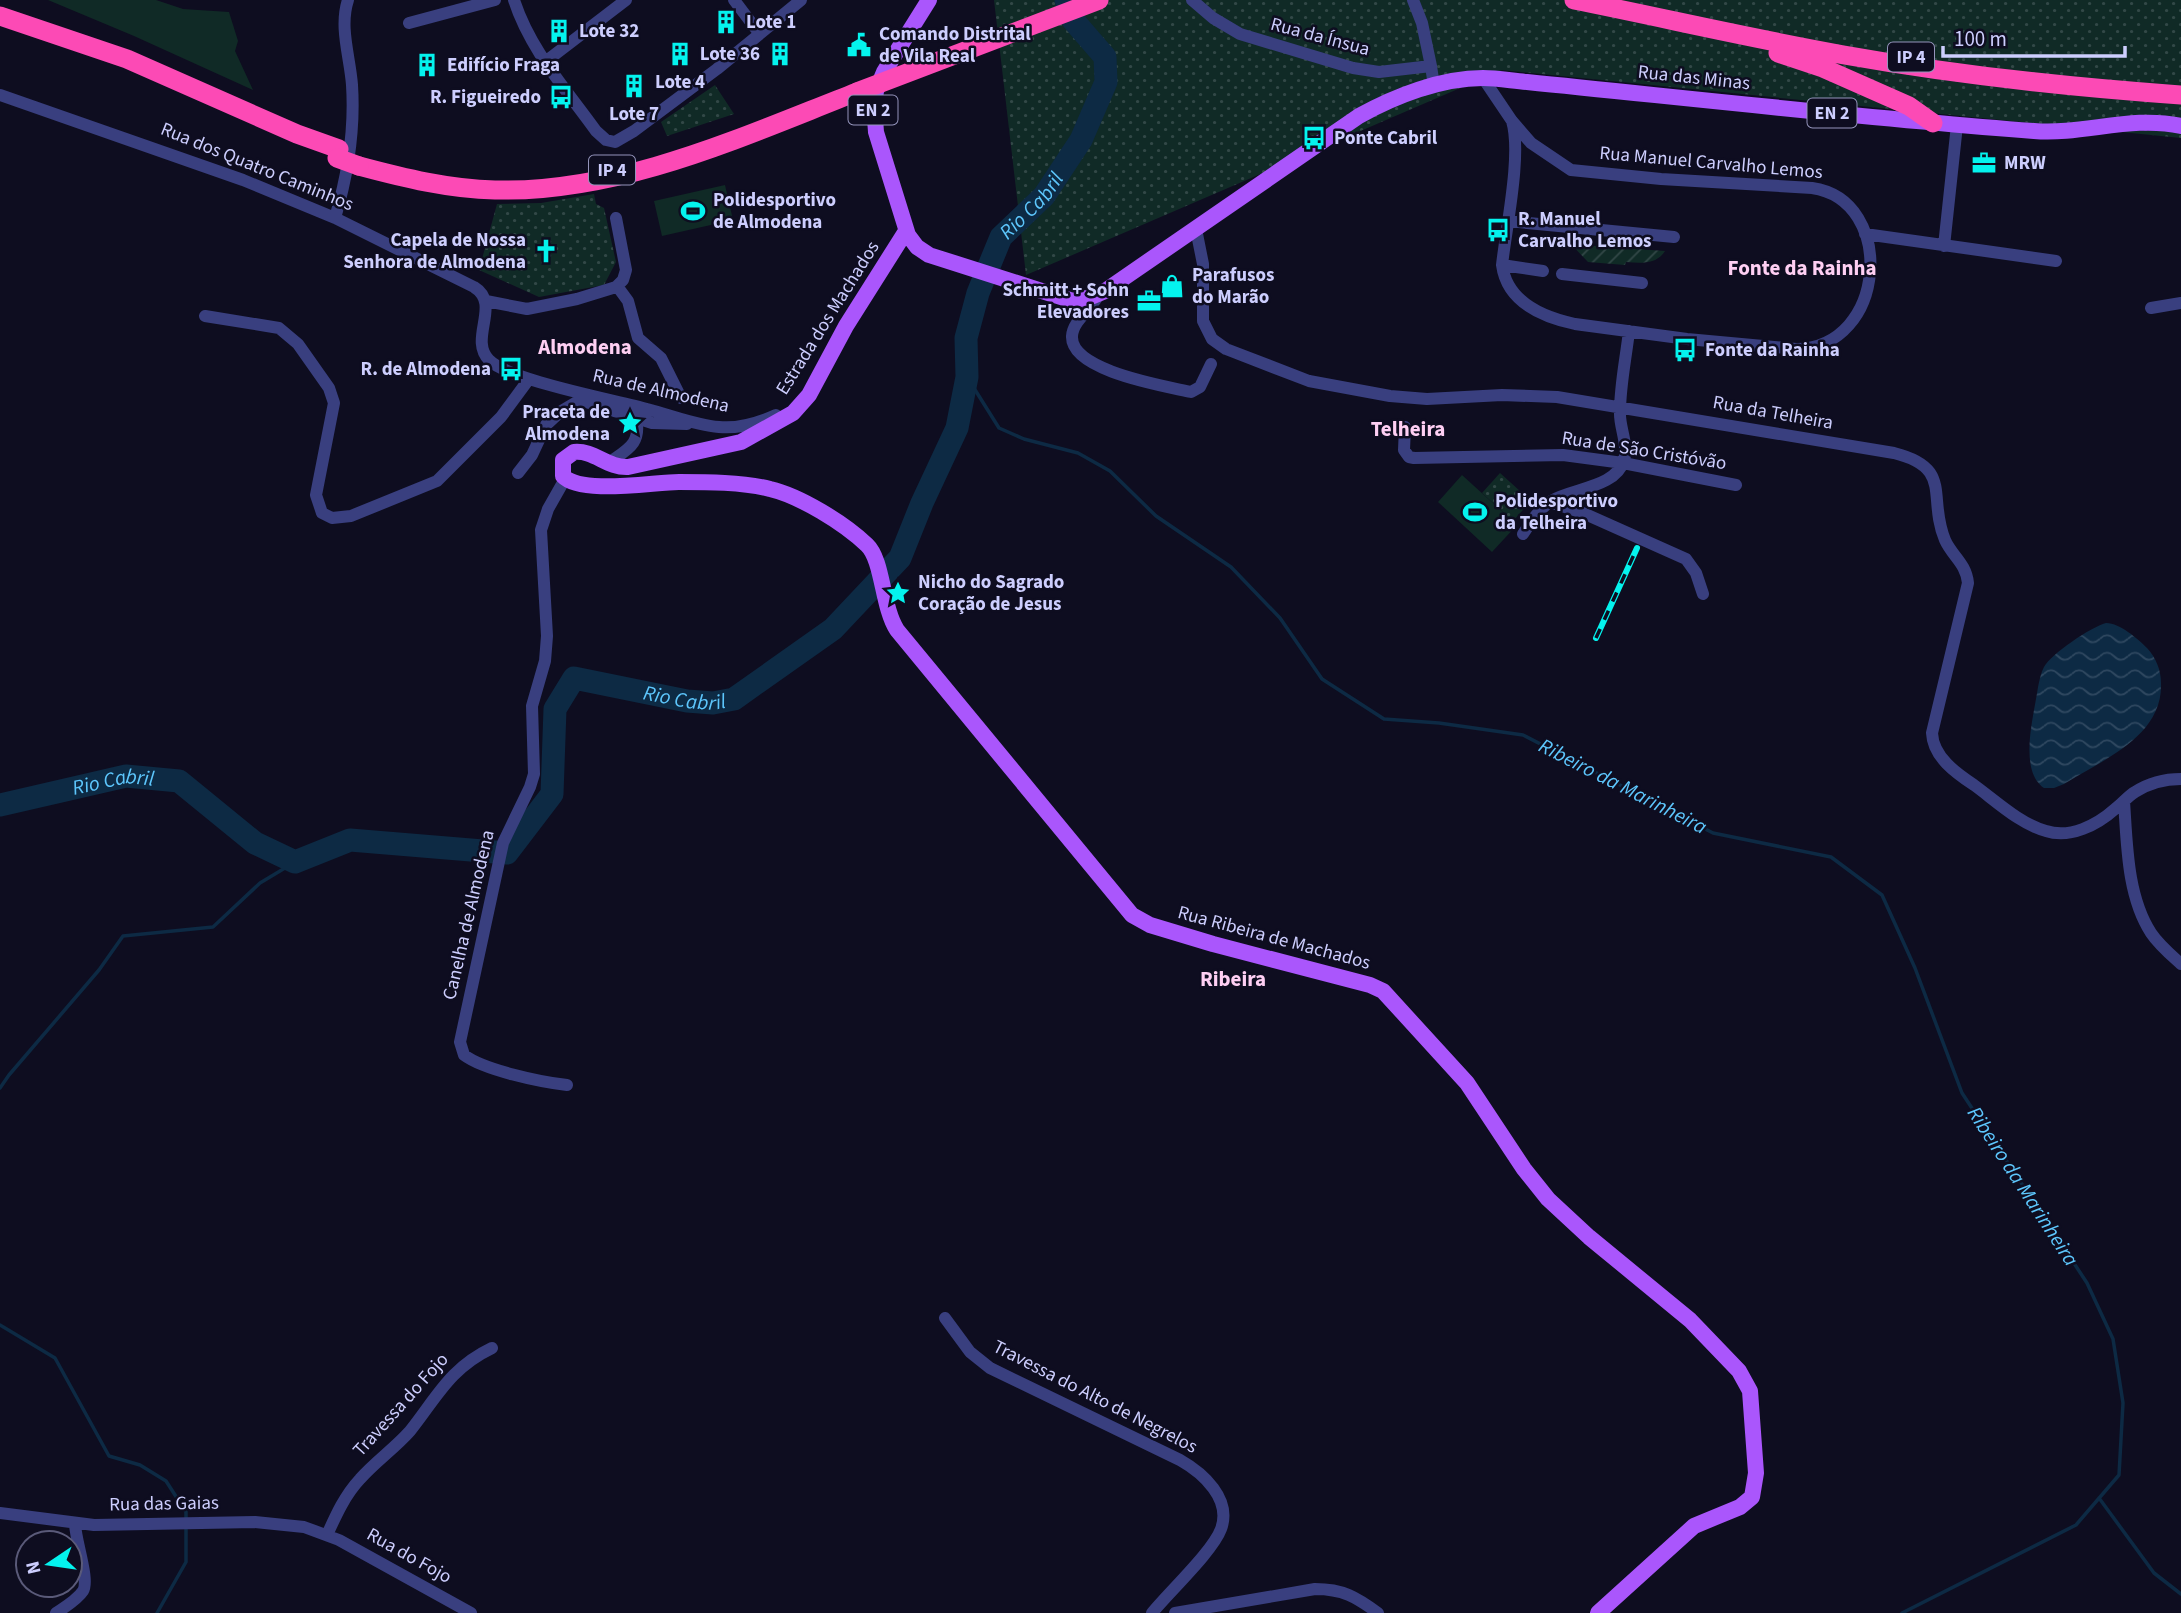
<svg xmlns="http://www.w3.org/2000/svg" width="2181" height="1613" font-family="'Source Sans 3',sans-serif">
<defs>
<pattern id="park-dots" width="8" height="8" patternUnits="userSpaceOnUse" patternTransform="scale(1.75)"><rect width="8" height="8" fill="#102a26"/><path d="M2 2h.1M6 6h.1" fill="none" stroke="#324847" stroke-width="1.8" stroke-linecap="round"/></pattern>
<pattern id="garden-furrows" width="10" height="10" patternUnits="userSpaceOnUse" patternTransform="scale(1.75)"><rect width="10" height="10" fill="#102a26"/><path d="M-1 1l2-2M0 10L10 0M9 11l2-2" fill="none" stroke="#324847"/></pattern>
<pattern id="water-waves" width="16" height="10" patternUnits="userSpaceOnUse" patternTransform="scale(1.75)"><rect width="16" height="10" fill="#0d2a44"/><path d="M0 5q4-4 8 0t8 0" fill="none" stroke="#2f4860"/></pattern>
</defs>
<rect width="100%" height="100%" fill="#0e0d20"/>
<path fill="#102a26" d="M48,0H156L183,9L229,12L238,41L235,51L253,90L134,36Z
M725,185L733,220L662,236L654,201Z
M1462,475L1517,525L1492,552L1438,502Z"/>
<path fill="url(#park-dots)" d="M994,0H2181V138L1502,70L1026,275Z
M715,85L734,114L667,136L661,122Z
M594,194L596,204L604,208L616,262L604,285L539,297L479,270L497,204L541,203Z
M1500,473L1531,501L1513,521L1482,493Z"/>
<path fill="url(#garden-furrows)" d="M1571,233H1579L1582,245L1665,251C1656,265 1641,263 1626,262L1625,265L1588,262L1568,241V235Z"/>
<path fill="url(#water-waves)" d="M2106,623C2120,623 2138,639 2147,648C2156,658 2161,670 2161,683C2163,737 2102,760 2064,784L2054,788H2044C2020,772 2032,723 2036,699C2038,689 2039,677 2044,667C2051,654 2091,627 2106,623Z"/>
<g fill="none" stroke-linecap="round" stroke-linejoin="round">
<path stroke="#0d2a44" stroke-width="3.5" d="M967,377L999,428L1024,439L1078,453L1110,471L1156,516L1231,567L1280,618L1322,679L1384,719L1439,723L1523,735L1713,833L1831,857L1882,895L1915,968L1962,1093L2087,1283L2113,1339L2123,1403L2119,1475L2076,1525L1902,1613
M0,1088L9,1075L99,970L123,936L213,927L260,883L295,862
M0,1325L55,1358L109,1456L140,1465L166,1481L186,1512V1562L157,1613
M2099,1498L2154,1573L2181,1594"/>
<path stroke="#0d2a44" stroke-width="23" id="s1" d="M0,805L126,776L179,781L255,843L295,862L350,840L507,853L552,794L555,709L574,678L687,701L713,703L734,699L833,629L900,558L922,503L957,428L967,377L966,338L978,293L1001,237L1044,196L1081,140L1106,82L1105,57L1073,20L1066,0"/>
<path stroke="#393f7f" stroke-width="12" d="M514,0C530,50 566,89 596,131L606,140L615,142L634,131L717,69L801,0
M734,0L759,33
M1192,0L1213,18L1240,34L1353,68L1379,72L1431,66L1434,86
M1413,0L1422,23L1431,66
M409,23L495,0
M545,62L626,0
M1483,78L1512,121L1531,143L1571,170L1661,179L1812,188C1897,200 1887,348 1796,349L1687,339L1575,324C1542,317 1507,302 1502,265C1506,228 1522,154 1512,121
M0,95L243,180L335,218L474,287C502,304 468,339 489,360C508,380 615,400 647,409C671,415 695,425 719,427C739,429 758,423 776,415
M335,218C348,174 355,131 352,85C350,57 339,27 348,0
M1507,221L1674,237
M1196,229L1203,264V321L1212,339L1226,349L1309,381L1390,396L1427,399L1502,395L1557,397L1894,453C1954,468 1927,497 1945,540C1952,556 1966,563 1968,583L1932,733C1933,757 1956,773 1974,785C1996,801 2020,824 2046,831C2070,839 2097,825 2115,809C2122,804 2128,796 2135,792C2149,783 2165,779 2181,779
M1865,234L2056,261
M1944,246L1957,125
M1502,265L1543,271
M1562,274L1642,283
M617,286L628,301L638,338L661,358L681,398
M1099,294C1093,308 1073,320 1072,336C1070,371 1165,386 1191,392L1200,387L1211,364
M486,301L527,309L577,299L616,287L623,280L626,270L616,218
M2151,308L2181,303
M205,316L279,328L298,344L329,388L334,403L316,495L322,513L332,518L351,516L437,481L501,417L529,379
M580,400L652,423L687,424
M1405,427L1404,450L1409,457L1414,458L1563,455L1623,463L1736,485
M607,464C626,450 642,445 636,418
M518,473L532,455L546,425L560,412L587,396
M565,479L548,509L541,530L547,636L545,661L532,706L534,774L530,787L503,843L460,1042L464,1055C484,1070 540,1082 567,1085
M1550,502L1583,513L1686,559L1696,573L1703,594
M1523,534C1531,522 1539,509 1551,501C1572,488 1616,488 1624,460C1629,445 1619,427 1620,412C1620,385 1626,358 1629,331
M2124,801C2127,844 2127,896 2151,933C2159,945 2171,955 2181,964
M945,1318L970,1352L990,1368L1180,1460C1203,1473 1232,1499 1221,1529C1213,1551 1169,1592 1152,1613
M0,1513L94,1525L255,1522L304,1527L339,1540L471,1613
M327,1535C336,1515 345,1495 360,1479C375,1462 395,1448 410,1431C437,1397 450,1368 492,1348
M56,1613C65,1607 77,1600 83,1591C90,1580 75,1540 75,1523
M1175,1613L1315,1589C1343,1589 1356,1597 1378,1613"/>
<path stroke="#aa56fc" stroke-width="16" d="M929,0L884,72L876,91L874,105L876,132L908,235L917,247L929,255L1070,300L1088,298L1105,291L1359,116C1395,96 1441,78 1483,78C1498,78 1513,81 1527,82C1696,99 1864,118 2034,131C2083,135 2132,115 2181,126
M906,231L846,326L809,395L793,413L741,442L628,467C607,468 594,450 574,452L563,460V476C581,495 653,482 679,482C706,482 743,482 770,489C800,496 844,523 867,545C883,560 882,607 897,630L1132,915L1150,925L1213,944L1370,985L1383,991L1467,1083L1524,1169L1548,1199L1589,1237L1690,1320L1739,1371L1750,1391L1756,1473L1752,1497L1740,1507L1694,1526L1598,1613"/>
<path stroke="#fc4ab5" stroke-width="19" d="M1574,0C1664,18 1754,39 1844,55C1956,75 2068,87 2181,95
M0,16L127,59L297,134L339,149
M1778,53L1823,68L1909,106L1933,123
M359,166C404,178 449,189 495,190C621,193 741,137 857,92"/>
<g stroke="#04f3ee" stroke-width="6">
<path id="rail" d="M1596,638L1637,548"/>
</g>
<use href="#rail" stroke="#0e0d20" stroke-width="3.5" stroke-dasharray="10" stroke-linecap="butt"/>
<path stroke="#fc4ab5" stroke-width="19" d="M857,92L1099,0
M337,158L359,166"/>
</g>
<defs>
<g id="building-bare" transform="scale(1.89)"><path d="M-4-6H4V6H1V3H-1V6H-4ZM-2.5-4.3h1.7v1.8h-1.7ZM.8-4.3h1.7v1.8H.8ZM-2.5-1h1.7V.8h-1.7ZM.8-1h1.7V.8H.8Z" fill="#04f3ee" stroke="#0e0d20" stroke-width="2.5" paint-order="stroke"/></g>
<g id="civic-bare" transform="scale(1.89)"><path d="M-.6-6.5H3V-4.5H.6V-3L4-1V1h2V6H-6V1h2V-1L-.6-3ZM-1.2 2.5V6h2.4V2.5Z" fill="#04f3ee" stroke="#0e0d20" stroke-width="2.5" paint-order="stroke"/></g>
<g id="bus-bare" transform="scale(1.89)"><path d="M-5-6H5V4H4V6H2V4H-2V6H-4V4H-5ZM-3.5-4V0h7V-4ZM-3.5 1.2v1.5H-2V1.2ZM2 1.2v1.5H3.5V1.2Z" fill="#04f3ee" stroke="#0e0d20" stroke-width="2.5" paint-order="stroke"/></g>
<g id="office-bare" transform="scale(1.89)"><path d="M-6-3h4V-5.5h4V-3h4V5H-6ZM-1-4.5V-3h2v-1.5ZM-6 0V1H6V0Z" fill="#04f3ee" stroke="#0e0d20" stroke-width="2.5" paint-order="stroke"/></g>
<g id="stadium-bare" transform="scale(1.89)"><path d="M0-5a6.5 5 0 1 0 0 10a6.5 5 0 1 0 0-10ZM-3.5-1.8h7v3.6h-7Z" fill="#04f3ee" stroke="#0e0d20" stroke-width="2.5" paint-order="stroke"/></g>
<g id="church-bare" transform="scale(1.89)"><path d="M-1.2-6h2.4v3.5h3.3v2.4h-3.3V6h-2.4V-.1h-3.3v-2.4h3.3Z" fill="#04f3ee" stroke="#0e0d20" stroke-width="2.5" paint-order="stroke"/></g>
<g id="shop-bare" transform="scale(1.89)"><path d="M-5-2.5h2.3a2.7 3.5 0 0 1 5.4 0H5L5.5 6h-11ZM-1.5-2.5h3a1.5 2.3 0 0 0-3 0Z" fill="#04f3ee" stroke="#0e0d20" stroke-width="2.5" paint-order="stroke"/></g>
<g id="sight-bare" transform="scale(1.89)"><path d="M0-6L1.8-2.2L6-1.7L2.9 1.2L3.7 5.4L0 3.3L-3.7 5.4L-2.9 1.2L-6-1.7L-1.8-2.2Z" fill="#04f3ee" stroke="#0e0d20" stroke-width="2.5" paint-order="stroke"/></g>
</defs>
<g fill-rule="evenodd">
<use href="#building-bare" x="726" y="22"/>
<use href="#building-bare" x="559" y="31"/>
<use href="#civic-bare" x="859" y="45"/>
<use href="#building-bare" x="680" y="54"/>
<use href="#building-bare" x="780" y="54"/>
<use href="#building-bare" x="427" y="65"/>
<use href="#building-bare" x="634" y="86"/>
<use href="#bus-bare" x="561" y="97"/>
<use href="#bus-bare" x="1314" y="138"/>
<use href="#office-bare" x="1984" y="163"/>
<use href="#stadium-bare" x="693" y="211"/>
<use href="#bus-bare" x="1498" y="230"/>
<use href="#church-bare" x="546" y="251"/>
<use href="#shop-bare" x="1172" y="286"/>
<use href="#office-bare" x="1149" y="301"/>
<use href="#bus-bare" x="1685" y="350"/>
<use href="#bus-bare" x="511" y="369"/>
<use href="#sight-bare" x="630" y="423"/>
<use href="#stadium-bare" x="1475" y="512"/>
<use href="#sight-bare" x="898" y="593"/>
</g>
<g text-anchor="middle" dominant-baseline="central" stroke-width="5" stroke-linejoin="round" paint-order="stroke">
<g fill="#0e0d20" stroke="#9494bb" stroke-width="2">
<rect x="1888" y="42.5" width="46" height="29" rx="5"/>
<rect x="848.5" y="95.5" width="49" height="29" rx="5"/>
<rect x="1807.5" y="98.5" width="49" height="29" rx="5"/>
<rect x="589" y="155.5" width="46" height="29" rx="5"/>
</g>
<g font-size="18" font-weight="bold" fill="#cdcefe">
<text x="1911" y="57">IP 4</text>
<text x="873" y="110">EN 2</text>
<text x="1832" y="113">EN 2</text>
<text x="612" y="170">IP 4</text>
</g>
<g font-size="19" font-weight="bold" fill="#cdcefe" stroke="#0e0d20" text-anchor="start">
<text x="746" y="22">Lote 1</text>
<text x="579" y="31">Lote 32</text>
<text x="879" y="34">Comando Distrital<tspan x="879" dy="22">de Vila Real</tspan></text>
<text x="760" y="54" text-anchor="end">Lote 36</text>
<text x="447" y="65">Edifício Fraga</text>
<text x="680" y="82" text-anchor="middle">Lote 4</text>
<text x="541" y="97" text-anchor="end">R. Figueiredo</text>
<text x="634" y="114" text-anchor="middle">Lote 7</text>
<text x="1334" y="138">Ponte Cabril</text>
<text x="2004" y="163">MRW</text>
<text x="713" y="200">Polidesportivo<tspan x="713" dy="22">de Almodena</tspan></text>
<text x="1518" y="219">R. Manuel<tspan x="1518" dy="22">Carvalho Lemos</tspan></text>
<text x="526" y="240" text-anchor="end">Capela de Nossa<tspan x="526" dy="22">Senhora de Almodena</tspan></text>
<text x="1192" y="275">Parafusos<tspan x="1192" dy="22">do Marão</tspan></text>
<text x="1129" y="290" text-anchor="end">Schmitt + Sohn<tspan x="1129" dy="22">Elevadores</tspan></text>
<text x="1705" y="350">Fonte da Rainha</text>
<text x="491" y="369" text-anchor="end">R. de Almodena</text>
<text x="610" y="412" text-anchor="end">Praceta de<tspan x="610" dy="22">Almodena</tspan></text>
<text x="1495" y="501">Polidesportivo<tspan x="1495" dy="22">da Telheira</tspan></text>
<text x="918" y="582">Nicho do Sagrado<tspan x="918" dy="22">Coração de Jesus</tspan></text>
</g>
<g font-size="19" fill="#cdcefe" stroke="#0e0d20">
<text transform="translate(1320 37) rotate(15)">Rua da Ínsua</text>
<text transform="translate(1694 78) rotate(6)">Rua das Minas</text>
<text transform="translate(1711 163) rotate(5)">Rua Manuel Carvalho Lemos</text>
<text transform="translate(257 167) rotate(22)">Rua dos Quatro Caminhos</text>
<text transform="translate(828 318) rotate(-58)">Estrada dos Machados</text>
<text transform="translate(661 391) rotate(13)">Rua de Almodena</text>
<text transform="translate(1773 413) rotate(10)">Rua da Telheira</text>
<text transform="translate(1644 451) rotate(9)">Rua de São Cristóvão</text>
<text transform="translate(469 915) rotate(-77)">Canelha de Almodena</text>
<text transform="translate(1274 938) rotate(15)">Rua Ribeira de Machados</text>
<text transform="translate(1095 1397) rotate(27)">Travessa do Alto de Negrelos</text>
<text transform="translate(401 1405) rotate(-48)">Travessa do Fojo</text>
<text transform="translate(164 1504) rotate(-1)">Rua das Gaias</text>
<text transform="translate(409 1556) rotate(29)">Rua do Fojo</text>
</g>
<g font-size="21" font-style="italic" fill="#5dc6fc" stroke="#0e0d20">
<text stroke="none"><textPath href="#s1" startOffset="1503">Rio Cabril</textPath></text>
<text stroke="none"><textPath href="#s1" startOffset="850">Rio Cabril</textPath></text>
<text stroke="none"><textPath href="#s1" startOffset="116">Rio Cabril</textPath></text>
<text transform="translate(1623 786) rotate(27)">Ribeiro da Marinheira</text>
<text transform="translate(2023 1186) rotate(57)">Ribeiro da Marinheira</text>
</g>
<g font-size="21" font-weight="bold" fill="#fecff3" stroke="#0e0d20">
<text x="1802" y="268">Fonte da Rainha</text>
<text x="585" y="347">Almodena</text>
<text x="1408" y="429">Telheira</text>
<text x="1233" y="979">Ribeira</text>
</g>
</g>
<g transform="translate(49 1564) rotate(257)"><circle r="33" fill="#0e0d20" stroke="#5a5a79" stroke-width="2"/>
<path d="M0-5L12 26L0 18L-12 26Z" fill="#04f3ee"/>
<text y="-10" font-size="19" font-weight="bold" text-anchor="middle" fill="#cdcefe">N</text>
</g>
<path d="M1943 46v10h182v-10" fill="none" stroke="#cdcefe" stroke-width="3.5"/>
<text x="1954" y="46" font-size="21" fill="#cdcefe" stroke="#0e0d20" stroke-width="5" paint-order="stroke">100 m</text>
</svg>
